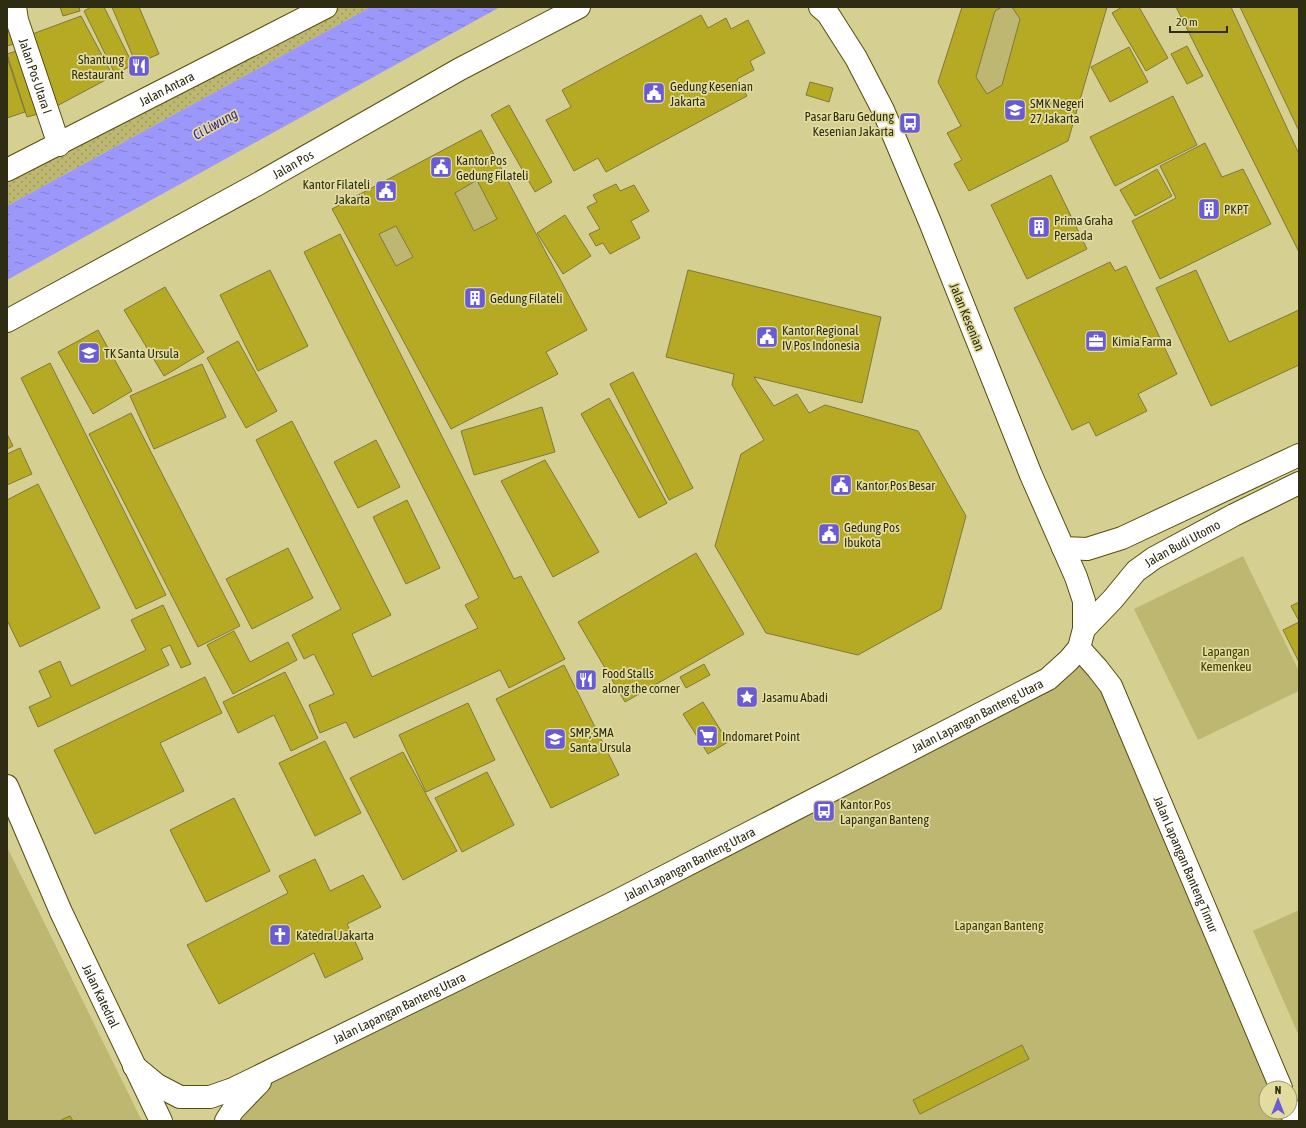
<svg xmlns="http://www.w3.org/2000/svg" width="1306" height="1128" font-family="'Asap Condensed',sans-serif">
<defs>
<pattern id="grass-dots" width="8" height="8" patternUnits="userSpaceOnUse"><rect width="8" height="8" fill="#bdb771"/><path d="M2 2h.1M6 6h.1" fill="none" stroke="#9a955c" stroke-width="1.8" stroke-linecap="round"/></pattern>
<pattern id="water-ripples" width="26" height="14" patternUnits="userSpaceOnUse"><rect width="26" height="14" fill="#9b97fb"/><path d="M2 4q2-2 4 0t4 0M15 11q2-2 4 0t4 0" fill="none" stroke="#7f7bca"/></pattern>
</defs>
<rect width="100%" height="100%" fill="#d5d091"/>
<path fill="url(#grass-dots)" d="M328,7H371L7,206V170Z"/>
<path fill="#bdb771" d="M1002,7H1012L1020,19L1002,85L987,94L976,77L995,11Z
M477,180L497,219L474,231L455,193Z
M396,226L413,257L396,266L379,234Z
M1243,556L1299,671V691L1198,740L1134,609Z
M1069,660L1097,668L1281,1088H1266V1112H1290L1295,1121H226L251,1091Z
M7,847L142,1121H7Z
M1299,910V1036L1253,931Z"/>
<path fill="url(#water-ripples)" d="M371,7H500L7,280V206Z"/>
<path fill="#b6aa24" stroke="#7e793d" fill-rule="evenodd" d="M60,7H79L80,11L63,16Z
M91,7H104L133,65L115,74L84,11Z
M112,7H139L159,54L136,64Z
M962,7H1002L995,11L976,77L987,94L1002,85L1020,19L1012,7H1107L1068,141L969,191L954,164L962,160L947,133L961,126L938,82Z
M1122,7H1139L1168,58L1146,71L1112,13Z
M1176,7H1231L1299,154V252Z
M1240,7H1299V131Z
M7,15L21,42L7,46Z
M701,15L708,28L726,18L731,29L748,20L765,53L750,61L754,70L737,79L747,96L606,172L598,158L574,171L546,120L571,107L562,90Z
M81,16L113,76L55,107L27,36Z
M1187,46L1203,76L1187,84L1171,54Z
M1129,47L1148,82L1110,102L1091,67Z
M22,49L42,113L27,117L7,54Z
M7,57L25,112L7,118Z
M810,82L833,88L829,102L806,95Z
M1173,96L1197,145L1115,186L1090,137Z
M509,105L552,182L535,192L491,115Z
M481,130L587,330L546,352L558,374L451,429L332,209ZM477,180L497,219L474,231L455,193ZM396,226L413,257L396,266L379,234Z
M1205,143L1222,177L1243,169L1271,224L1160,279L1132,221L1176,198L1160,166Z
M1157,169L1172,196L1135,216L1120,190Z
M1051,175L1087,249L1027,279L991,205Z
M616,184L620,191L634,185L649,211L631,221L640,238L610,254L603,243L596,246L589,234L600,229L587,207L597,202L593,195Z
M565,215L591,256L563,274L537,233Z
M340,234L514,579L521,576L565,659L509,688L500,670L354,738L346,722L320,733L309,705L334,694L314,654L304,659L292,635L341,609L256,440L292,421L391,615L352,634L372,677L478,628L465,605L479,598L304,252Z
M1110,262L1115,271L1126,266L1177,374L1138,394L1147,411L1096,436L1089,422L1072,430L1014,308Z
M270,270L308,346L258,371L220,295Z
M688,270L881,317L862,403L754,377L774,406L797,394L809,413L825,405L918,431L966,516L941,609L858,655L766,633L715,546L741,454L764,440L732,385L734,374L666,357Z
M1196,270L1229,342L1299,310V365L1211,406L1156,288Z
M165,287L204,352L164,376L124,310Z
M98,330L132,391L93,414L58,352Z
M238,341L277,411L246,428L207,358Z
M50,363L166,595L136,609L21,378Z
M202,364L226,417L154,449L130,396Z
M633,372L693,488L669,500L610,384Z
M609,398L667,503L639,518L581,414Z
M542,407L555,452L474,475L461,431Z
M131,413L240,626L198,647L89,434Z
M7,434L13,446L7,449Z
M376,440L400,487L358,508L334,462Z
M20,448L32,474L7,485V454Z
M545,460L599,552L553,577L501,481Z
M38,484L100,608L20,647L7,620V500Z
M407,500L440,568L406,584L373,517Z
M288,548L313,598L252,629L226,579Z
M696,553L744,634L625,702L578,622Z
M1299,602V621L1291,606Z
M163,605L191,664L181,668L170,645L161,649L169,665L38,727L29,707L51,697L39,671L60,661L71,686L146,650L131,620Z
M1299,622V662L1283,630Z
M234,631L250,662L288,642L297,660L233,694L207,645Z
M704,664L710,675L686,688L680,677Z
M564,665L619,775L551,808L496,699Z
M285,672L318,738L291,751L274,715L238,733L223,702Z
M205,677L222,713L160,743L184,791L95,834L54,750Z
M703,702L728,742L708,754L683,714Z
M468,703L495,760L426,792L399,735Z
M325,741L361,813L315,836L279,763Z
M403,752L457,851L403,880L350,778Z
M487,772L514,825L462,852L435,798Z
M234,798L270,871L206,902L170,830Z
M315,859L330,891L363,875L381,907L347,924L363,959L325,978L314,953L219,1004L187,945L288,893L279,876Z
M1022,1045L1029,1059L920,1114L913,1100Z
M70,1116L73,1121H60L63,1119Z"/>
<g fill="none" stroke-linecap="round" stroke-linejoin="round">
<g stroke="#544e0e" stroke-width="24">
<g id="street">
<path id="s1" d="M15,7L17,20L59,145"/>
</g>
</g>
<g stroke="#544e0e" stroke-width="24">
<g id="secondary">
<path id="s2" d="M7,170L326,7"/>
<path id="s3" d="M7,321L256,185L460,69L579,7"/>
<path d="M1063,548L1087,549L1122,538L1299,455"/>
<path id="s4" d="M1084,629L1113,599L1136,571L1154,558L1234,515L1299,483"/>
<path id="s5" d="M1079,648L1097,668L1111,686L1281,1088"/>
<path id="s6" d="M7,786L61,912L161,1121"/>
<path id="s7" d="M134,1066L157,1085L180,1097H210L233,1089L611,904L1048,679L1069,660L1079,648L1084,629V601L1076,577L1031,475L930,222L883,110L856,58L828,14L820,7"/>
<path d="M1290,1109L1295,1121"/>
<path d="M226,1121L233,1110L260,1082"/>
</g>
</g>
<use href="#street" stroke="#fff" stroke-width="22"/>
<use href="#secondary" stroke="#fff" stroke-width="22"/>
</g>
<defs>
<g id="restaurant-square" transform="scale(1.15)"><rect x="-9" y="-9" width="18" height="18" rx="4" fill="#695bd5" stroke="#e2dd9e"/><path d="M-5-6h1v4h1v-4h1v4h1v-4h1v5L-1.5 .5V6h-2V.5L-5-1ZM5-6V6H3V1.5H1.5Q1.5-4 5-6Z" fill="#fff"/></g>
<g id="civic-square" transform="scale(1.15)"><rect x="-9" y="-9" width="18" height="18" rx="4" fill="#695bd5" stroke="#e2dd9e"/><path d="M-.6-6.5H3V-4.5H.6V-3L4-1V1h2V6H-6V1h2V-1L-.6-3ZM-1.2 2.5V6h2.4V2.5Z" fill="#fff"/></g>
<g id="school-square" transform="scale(1.15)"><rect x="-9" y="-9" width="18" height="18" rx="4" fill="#695bd5" stroke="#e2dd9e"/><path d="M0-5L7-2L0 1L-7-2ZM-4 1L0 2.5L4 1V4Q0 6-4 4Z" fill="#fff"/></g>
<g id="bus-square" transform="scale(1.15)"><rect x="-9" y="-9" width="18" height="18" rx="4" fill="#695bd5" stroke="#e2dd9e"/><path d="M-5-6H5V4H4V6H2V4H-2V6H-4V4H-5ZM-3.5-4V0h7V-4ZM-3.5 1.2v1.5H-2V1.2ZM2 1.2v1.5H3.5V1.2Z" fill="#fff"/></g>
<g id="building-square" transform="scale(1.15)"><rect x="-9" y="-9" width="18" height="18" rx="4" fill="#695bd5" stroke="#e2dd9e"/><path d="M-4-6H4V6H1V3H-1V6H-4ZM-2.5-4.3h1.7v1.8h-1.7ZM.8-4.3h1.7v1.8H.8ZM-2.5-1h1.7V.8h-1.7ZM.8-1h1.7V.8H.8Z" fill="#fff"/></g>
<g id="office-square" transform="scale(1.15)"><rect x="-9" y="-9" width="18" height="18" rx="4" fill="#695bd5" stroke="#e2dd9e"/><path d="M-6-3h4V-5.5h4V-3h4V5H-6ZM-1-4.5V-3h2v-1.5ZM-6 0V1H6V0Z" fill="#fff"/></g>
<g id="sight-square" transform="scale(1.15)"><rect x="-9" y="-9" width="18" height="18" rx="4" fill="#695bd5" stroke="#e2dd9e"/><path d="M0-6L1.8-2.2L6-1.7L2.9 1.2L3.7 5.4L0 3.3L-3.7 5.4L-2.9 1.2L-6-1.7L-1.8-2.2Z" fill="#fff"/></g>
<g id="supermarket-square" transform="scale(1.15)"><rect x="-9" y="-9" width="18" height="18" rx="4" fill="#695bd5" stroke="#e2dd9e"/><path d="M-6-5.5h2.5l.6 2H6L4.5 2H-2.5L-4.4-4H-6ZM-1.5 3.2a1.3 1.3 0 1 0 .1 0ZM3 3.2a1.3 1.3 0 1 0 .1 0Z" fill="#fff"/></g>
<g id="church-square" transform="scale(1.15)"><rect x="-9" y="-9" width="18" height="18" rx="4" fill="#695bd5" stroke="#e2dd9e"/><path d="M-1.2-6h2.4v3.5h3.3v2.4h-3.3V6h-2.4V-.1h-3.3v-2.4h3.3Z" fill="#fff"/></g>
</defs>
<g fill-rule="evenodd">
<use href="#restaurant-square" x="139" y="66"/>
<use href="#civic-square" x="654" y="93"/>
<use href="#school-square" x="1015" y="110"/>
<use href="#bus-square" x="910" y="123"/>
<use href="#civic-square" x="441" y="167"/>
<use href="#civic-square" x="386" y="191"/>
<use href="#building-square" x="1209" y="209"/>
<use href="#building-square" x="1039" y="227"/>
<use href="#building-square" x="475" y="298"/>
<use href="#civic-square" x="767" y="337"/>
<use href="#office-square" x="1096" y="341"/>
<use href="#school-square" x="89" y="353"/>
<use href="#civic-square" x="841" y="485"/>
<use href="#civic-square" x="829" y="534"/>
<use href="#restaurant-square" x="586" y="680"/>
<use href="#sight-square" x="747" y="697"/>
<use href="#supermarket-square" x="707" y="736"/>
<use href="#school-square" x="555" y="739"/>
<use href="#bus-square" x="824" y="811"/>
<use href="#church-square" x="280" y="935"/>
</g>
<g text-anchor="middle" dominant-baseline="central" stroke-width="3.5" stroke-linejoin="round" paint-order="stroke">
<g font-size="13" fill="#2e2c13" stroke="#e2dd9e" text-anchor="start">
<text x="124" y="59" text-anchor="end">Shantung<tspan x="124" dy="15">Restaurant</tspan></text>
<text x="670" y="86">Gedung Kesenian<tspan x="670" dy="15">Jakarta</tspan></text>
<text x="1030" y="103">SMK Negeri<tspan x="1030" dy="15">27 Jakarta</tspan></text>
<text x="894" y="116" text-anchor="end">Pasar Baru Gedung<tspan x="894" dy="15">Kesenian Jakarta</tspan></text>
<text x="456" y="160">Kantor Pos<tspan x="456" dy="15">Gedung Filateli</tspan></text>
<text x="370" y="184" text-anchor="end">Kantor Filateli<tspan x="370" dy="15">Jakarta</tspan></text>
<text x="1224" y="209">PKPT</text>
<text x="1054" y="220">Prima Graha<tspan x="1054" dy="15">Persada</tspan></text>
<text x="490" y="298">Gedung Filateli</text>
<text x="782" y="330">Kantor Regional<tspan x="782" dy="15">IV Pos Indonesia</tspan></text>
<text x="1112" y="341">Kimia Farma</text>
<text x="104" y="353">TK Santa Ursula</text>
<text x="856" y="485">Kantor Pos Besar</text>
<text x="844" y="527">Gedung Pos<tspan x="844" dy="15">Ibukota</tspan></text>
<text x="602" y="673">Food Stalls<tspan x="602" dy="15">along the corner</tspan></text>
<text x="762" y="697">Jasamu Abadi</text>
<text x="570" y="732">SMP, SMA<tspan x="570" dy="15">Santa Ursula</tspan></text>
<text x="722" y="736">Indomaret Point</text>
<text x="840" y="804">Kantor Pos<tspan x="840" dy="15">Lapangan Banteng</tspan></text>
<text x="296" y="935">Katedral Jakarta</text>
</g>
<g font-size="13" fill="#2e2c13" stroke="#e2dd9e">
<text stroke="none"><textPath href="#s1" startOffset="72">Jalan Pos Utara I</textPath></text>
<text stroke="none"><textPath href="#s2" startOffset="179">Jalan Antara</textPath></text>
<text stroke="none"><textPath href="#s3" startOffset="326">Jalan Pos</textPath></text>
<text transform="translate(967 317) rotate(68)">Jalan Kesenian</text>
<text stroke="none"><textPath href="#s4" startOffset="132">Jalan Budi Utomo</textPath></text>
<text stroke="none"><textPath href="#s7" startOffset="943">Jalan Lapangan Banteng Utara</textPath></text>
<text stroke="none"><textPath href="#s7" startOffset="619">Jalan Lapangan Banteng Utara</textPath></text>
<text stroke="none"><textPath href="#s5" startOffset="243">Jalan Lapangan Banteng Timur</textPath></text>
<text stroke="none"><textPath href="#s6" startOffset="230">Jalan Katedral</textPath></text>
<text stroke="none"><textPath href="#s7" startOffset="295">Jalan Lapangan Banteng Utara</textPath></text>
</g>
<g font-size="13" fill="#3c3701" stroke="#e2dd9e">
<text x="1226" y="651">Lapangan<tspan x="1226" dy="15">Kemenkeu</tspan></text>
<text x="999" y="925">Lapangan Banteng</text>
</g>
<g font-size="14" font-style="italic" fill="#391e92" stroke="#e2dd9e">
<text transform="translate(215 124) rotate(-29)">Ci Liwung</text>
</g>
</g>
<rect width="1306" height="1128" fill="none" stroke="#2e2c13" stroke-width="16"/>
<g transform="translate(1278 1100)"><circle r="19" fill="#e2dd9e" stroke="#9a9666"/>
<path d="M0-3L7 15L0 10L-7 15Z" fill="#695bd5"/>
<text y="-6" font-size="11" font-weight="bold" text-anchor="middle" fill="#2e2c13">N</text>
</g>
<path d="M1170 26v6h57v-6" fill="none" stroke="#2e2c13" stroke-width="2"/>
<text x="1176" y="26" font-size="12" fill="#2e2c13" stroke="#e2dd9e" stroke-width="3" paint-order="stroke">20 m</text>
</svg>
